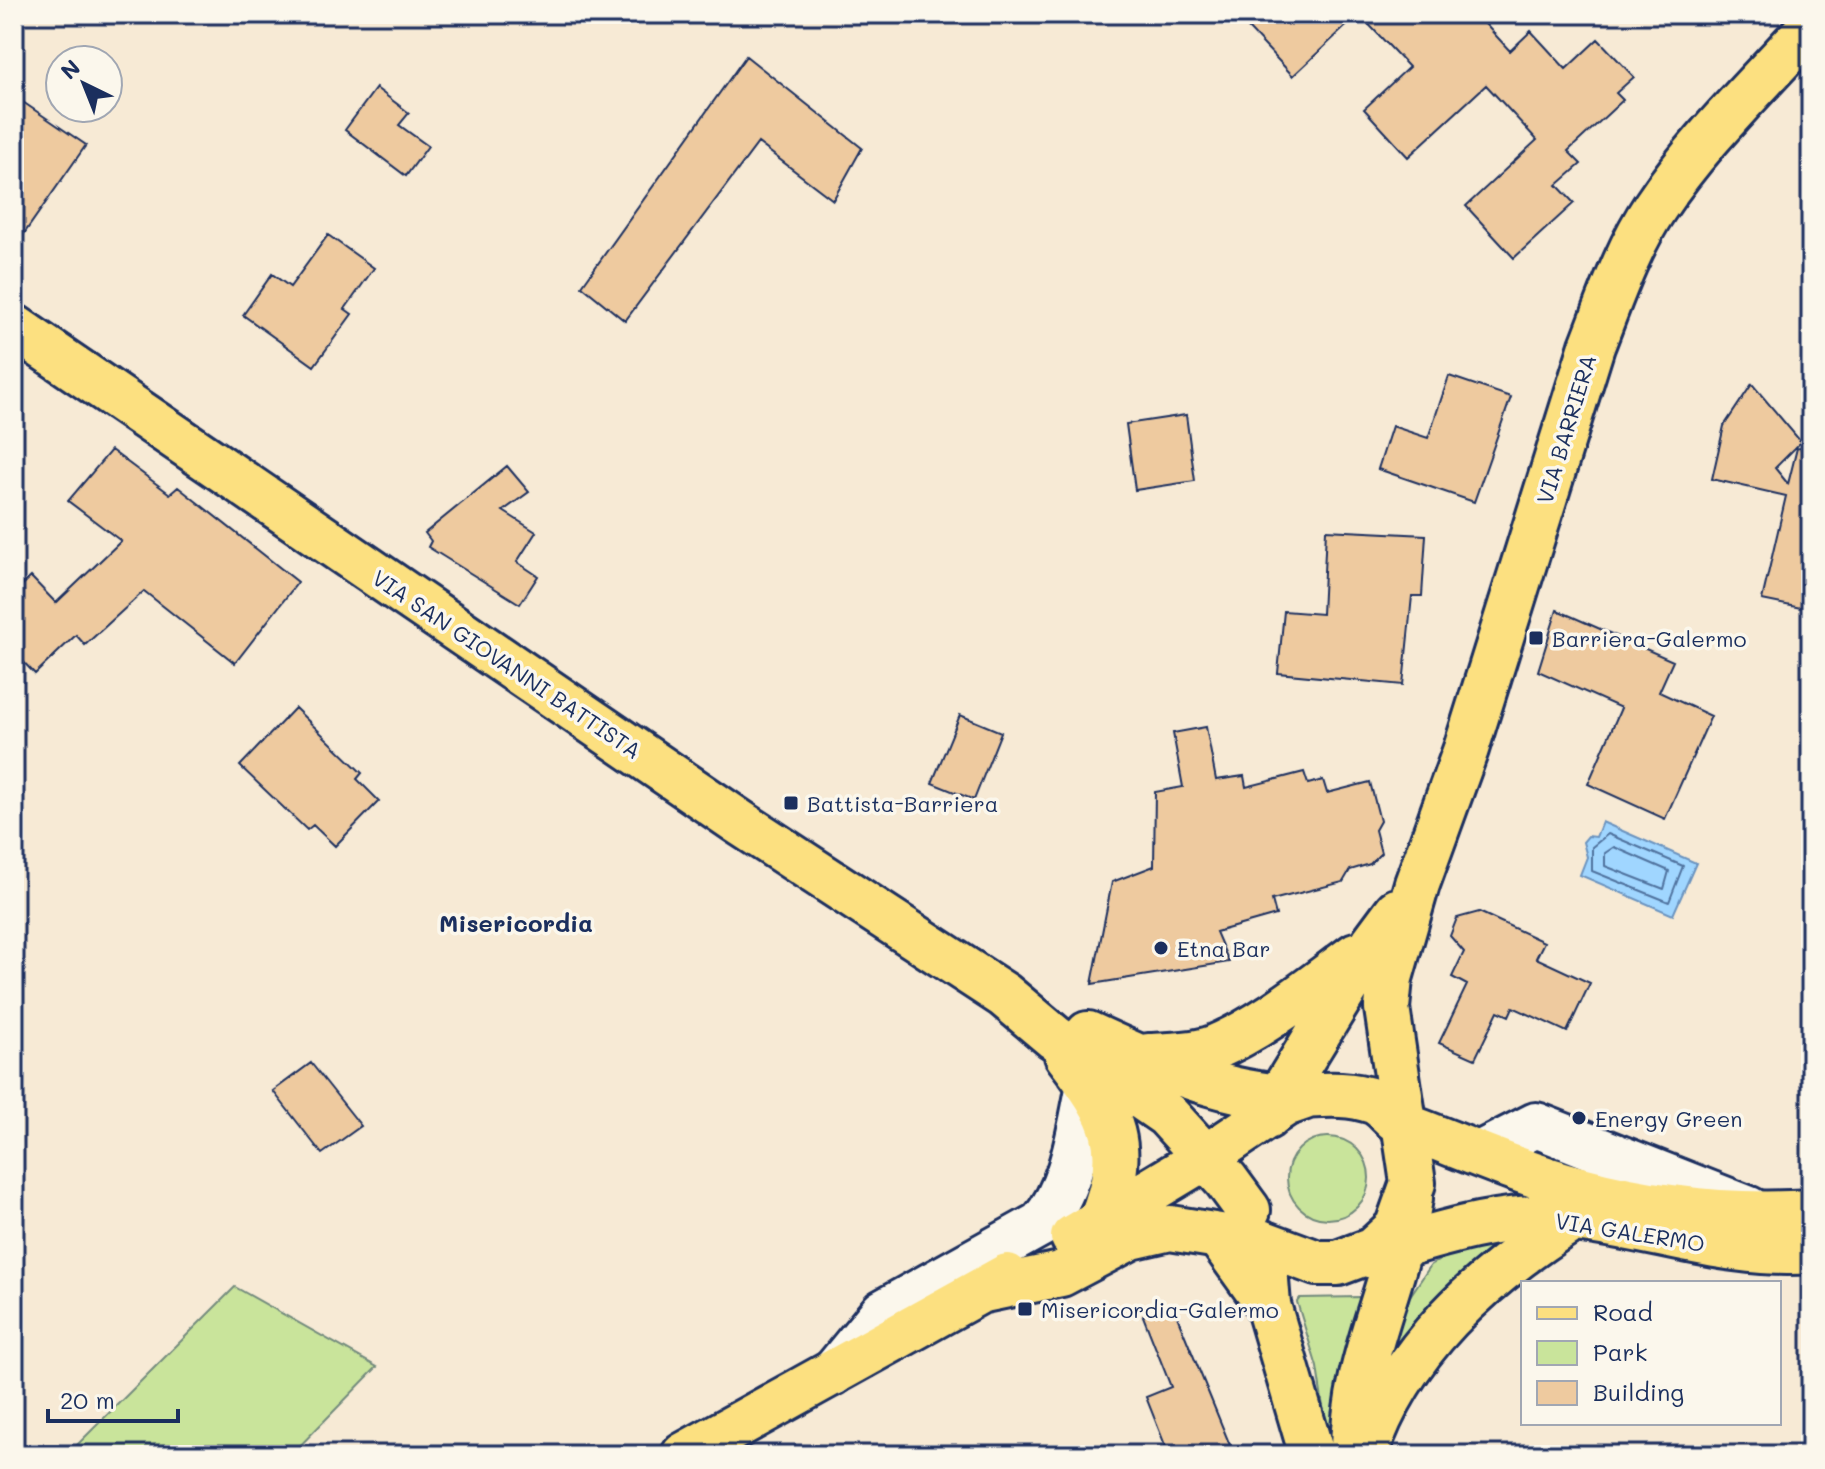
<svg xmlns="http://www.w3.org/2000/svg" width="1825" height="1469" font-family="Mali,sans-serif">
<rect width="100%" height="100%" fill="#f7ead5"/>
<filter id="ink" filterUnits="userSpaceOnUse"><feTurbulence type="fractalNoise" baseFrequency=".0125" numOctaves="2"/><feDisplacementMap in="SourceGraphic" scale="16" xChannelSelector="R" yChannelSelector="G"/><feConvolveMatrix kernelMatrix="1 2 1 2 8 2 1 2 1" color-interpolation-filters="sRGB"/></filter>
<g filter="url(#ink)">
<path fill="#c9e49b" stroke="#728a7c" stroke-width="2" d="M1287 1178a41 41 0 1 1 82 0a41 41 0 1 1-82 0Z
M1508,1238L1389,1365L1386,1347L1404,1305L1431,1265L1458,1250Z
M235,1287L377,1367L291,1455H67Z
M1361,1297L1365,1300L1333,1439L1327,1434L1317,1367L1297,1302L1300,1298Z"/>
<path fill="#a0d6ff" stroke="#6b93bf" stroke-width="2" d="M1602,822L1696,863L1673,915L1580,875L1587,857L1583,842L1588,836L1596,837Z"/>
<g fill="none" stroke-linecap="round" stroke-linejoin="round">
<path stroke="#50729e" stroke-width="2" d="M1608,834L1683,866L1669,902L1592,871V847Z
M1614,847L1669,871L1664,889L1605,866V853Z"/>
</g>
<path fill="#eeca9f" stroke="#1b2f5e" stroke-width="2" d="M1235,14H1359L1293,76Z
M1359,14H1476L1510,51L1531,31L1566,69L1598,39L1634,77L1616,93L1623,100L1568,151L1581,164L1557,185L1574,203L1514,258L1466,206L1537,140L1486,85L1408,157L1364,109L1409,67Z
M746,56L862,148L833,200L758,143L625,321L582,286Z
M376,88L409,113L399,125L428,146L406,176L345,130Z
M14,96L86,145L14,248Z
M328,235L374,268L345,309L352,314L314,366L243,315L272,274L290,287Z
M1449,376L1511,397L1474,502L1378,469L1392,426L1428,438Z
M1752,384L1801,442L1775,468L1788,484L1797,448L1811,449V610L1762,600L1786,496L1712,479L1724,426Z
M1186,415L1195,481L1135,490L1126,424Z
M111,450L170,494L178,487L298,582L235,663L144,591L85,645L76,635L35,674L14,652V593L31,577L56,603L121,541L68,501Z
M507,466L529,492L503,511L536,532L517,562L538,576L520,604L428,547L431,541L425,533Z
M1326,530L1426,535L1422,596H1412L1403,685L1278,673L1284,611L1322,614Z
M1557,610L1673,661L1659,692L1711,716L1665,819L1588,784L1621,708L1538,671Z
M295,708L362,773L357,779L379,801L335,846L313,825L307,830L240,766Z
M960,715L1001,732L974,800L932,783Z
M1206,727L1216,780L1244,776L1246,787L1304,772L1308,784L1323,780L1327,793L1370,782L1380,821L1375,830L1381,853L1370,864L1350,870L1343,882L1272,900L1276,915L1216,932L1229,962L1092,984L1112,882L1154,866L1155,792L1183,787L1173,733Z
M1479,912L1544,942L1536,958L1590,983L1567,1032L1513,1007L1509,1016L1498,1011L1475,1059L1439,1043L1467,985L1452,977L1464,952L1450,936L1457,918Z
M311,1063L361,1126L322,1154L273,1091Z
M1172,1304L1234,1455H1169L1146,1397L1171,1387L1143,1316Z"/>
<g fill="none" stroke-linecap="round" stroke-linejoin="round">
<g stroke="#1b2f5e" stroke-width="50">
<path id="minor" d="M1481,1153L1536,1125L1749,1209
M833,1373L883,1312L1041,1224C1073,1187 1079,1132 1089,1085"/>
</g>
<g stroke="#1b2f5e" stroke-width="50">
<path id="major" d="M14,327L739,822L1004,995L1054,1037L1167,1115L1226,1180L1248,1210
M1088,1034C1144,1060 1203,1087 1265,1095C1302,1100 1336,1088 1373,1101C1386,1106 1393,1121 1406,1126C1462,1147 1520,1173 1577,1188C1655,1209 1731,1217 1811,1212
M1067,1055C1114,1116 1130,1146 1101,1220
M1149,1056C1171,1055 1195,1055 1216,1047C1266,1025 1312,987 1356,955
M1267,1117L1374,942L1397,911
M1073,1237L1206,1157L1285,1104L1308,1096
M1369,1255C1437,1235 1502,1212 1574,1219C1653,1227 1730,1258 1811,1251
M984,1290L1061,1274L1131,1237L1170,1228L1263,1243L1317,1263H1338L1373,1250L1397,1228L1413,1183L1387,1008L1390,978L1417,884L1466,749L1592,346C1610,300 1627,249 1655,207C1699,141 1758,85 1811,26
M684,1455L1007,1276"/>
</g>
<g stroke="#1b2f5e" stroke-width="50">
<path id="highway" d="M1220,1238L1268,1305
M1263,1243L1268,1305L1312,1455
M1353,1453C1353,1359 1396,1288 1410,1198
M1365,1455C1400,1349 1483,1276 1573,1219"/>
</g>
<use href="#minor" stroke="#fbf7ec" stroke-width="44"/>
<use href="#major" stroke="#fce080" stroke-width="44"/>
<use href="#highway" stroke="#fce080" stroke-width="44"/>
</g>
</g>
<g fill="#1b2f5e" stroke="#fbf7ec" stroke-width="3">
<rect x="1528" y="630" width="16" height="16" rx="4"/>
<rect x="783" y="795" width="16" height="16" rx="4"/>
<circle cx="1161" cy="948" r="8"/>
<circle cx="1579" cy="1118" r="8"/>
<rect x="1017" y="1301" width="16" height="16" rx="4"/>
</g>
<g text-anchor="middle" dominant-baseline="central" stroke-width="7" stroke-linejoin="round" paint-order="stroke">
<g font-size="22" fill="#1b2f5e" stroke="#fbf7ec">
<text transform="translate(1566 429) rotate(-73)">VIA BARRIERA</text>
<text transform="translate(507 664) rotate(34)">VIA SAN GIOVANNI BATTISTA</text>
<text transform="translate(1630 1232) rotate(9)">VIA GALERMO</text>
</g>
<g font-size="22" fill="#1b2f5e" stroke="#fbf7ec" text-anchor="start">
<text x="1552" y="638">Barriera-Galermo</text>
<text x="807" y="803">Battista-Barriera</text>
<text x="1177" y="948">Etna Bar</text>
<text x="1595" y="1118">Energy Green</text>
<text x="1041" y="1309">Misericordia-Galermo</text>
</g>
<g font-size="24" font-weight="bold" fill="#1b2f5e" stroke="#fbf7ec">
<text x="516" y="922">Misericordia</text>
</g>
</g>
<rect width="1825" height="1469" fill="none" stroke="#fbf7ec" stroke-width="48"/>
<rect x="24" y="24" width="1777" height="1421" fill="none" stroke="#1b2f5e" stroke-width="3" filter="url(#ink)"/>
<rect x="1521" y="1281" width="260" height="144" fill="#fbf7ec" stroke="#a1a7b3" stroke-width="2"/>
<rect x="1537" y="1307" width="40" height="12" fill="#fce080" stroke="#a1a7b3" stroke-width="2"/>
<text x="1593" y="1321" font-size="24" fill="#1b2f5e">Road</text>
<rect x="1537" y="1341" width="40" height="24" fill="#c9e49b" stroke="#a1a7b3" stroke-width="2"/>
<text x="1593" y="1361" font-size="24" fill="#1b2f5e">Park</text>
<rect x="1537" y="1381" width="40" height="24" fill="#eeca9f" stroke="#a1a7b3" stroke-width="2"/>
<text x="1593" y="1401" font-size="24" fill="#1b2f5e">Building</text>
<g transform="translate(84 84) rotate(317)"><circle r="38" fill="#fbf7ec" stroke="#a1a7b3" stroke-width="2"/>
<path d="M0-6L14 30L0 20L-14 30Z" fill="#1b2f5e"/>
<text y="-12" font-size="22" font-weight="bold" text-anchor="middle" fill="#1b2f5e">N</text>
</g>
<path d="M48 1409v12h130v-12" fill="none" stroke="#1b2f5e" stroke-width="4"/>
<text x="60" y="1409" font-size="24" fill="#1b2f5e" stroke="#fbf7ec" stroke-width="6" paint-order="stroke">20 m</text>
</svg>
